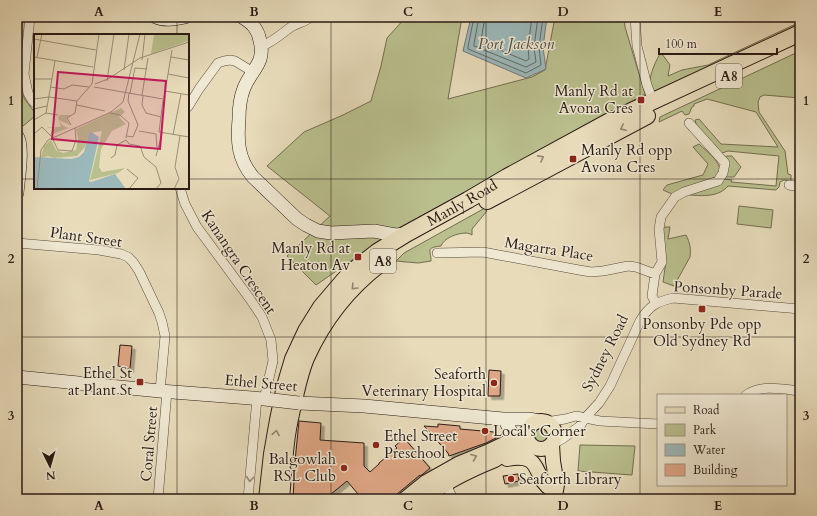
<svg xmlns="http://www.w3.org/2000/svg" width="817" height="516" font-family="Cardo,serif">
<defs>
<filter id="shadow"><feDropShadow dx="3.5" dy="3.5" stdDeviation="0" flood-color="#0004"/></filter>
</defs>
<rect width="100%" height="100%" fill="#e7dbba"/>
<filter id="stains"><feTurbulence type="fractalNoise" baseFrequency=".005" numOctaves="4"/><feColorMatrix values="0 0 0 0 .2 0 0 0 0 .09 0 0 0 0 .02 0 0 0 .5 -.17"/></filter>
<radialGradient id="worn" r=".72"><stop offset=".6" stop-color="#630" stop-opacity="0"/><stop offset="1" stop-color="#630" stop-opacity=".3"/></radialGradient>
<path fill="#b9bf8d" stroke="#726d51" d="M22,17H26L22,63L24,98L35,113V116L23,126L17,121V39L21,31Z
M406,17H462L448,99L532,77L545,70L555,17H624L625,27L645,94L399,228L316,285L287,256L330,216L267,166L304,132L343,115L371,101L381,66L387,38Z
M800,22V27L655,95C653,91 651,87 650,83C649,76 657,57 661,53L665,58L670,65L668,76L682,70L708,65Z
M800,51V98L764,95L760,97L758,102L759,112L785,151L788,174L791,175V181L784,180L780,182L779,187L776,190L728,186C719,197 703,196 690,195L691,194L723,179L732,180L731,182L776,186L779,156L728,151L722,153L697,128L695,120L699,119L721,144L778,147L756,112L707,99L694,104V106L692,107L689,114L685,115L682,111L659,122L660,117Z
M699,144C707,152 717,158 720,169L716,179L672,194L663,190L667,185L703,175L708,164L693,147Z
M727,156H732L741,167L734,177H726L724,157Z
M739,206L773,210L771,228L737,224Z
M485,208L487,211L472,229V235C470,234 468,233 466,233C457,233 444,238 441,246C425,248 431,250 431,261L418,263L396,261L404,253Z
M665,227H670L668,239L686,235C690,243 691,248 690,257L674,286L663,282L666,261L663,229Z
M533 437a8 8 0 1 1 16 0a8 8 0 1 1-16 0Z
M580,445L635,446L632,475L578,471Z"/>
<path fill="#9bb8ba" stroke="#6e7978" d="M471,17H547L543,47L546,69L526,78L463,51Z"/>
<g fill="none" stroke-linecap="round" stroke-linejoin="round">
<path stroke="#626a68" stroke-width="1" d="M474,17L468,47V49L526,73L541,65L539,47L543,17
M479,17L474,44V46L526,67L536,62L534,47L538,17
M485,17L481,40V42L526,61L529,59L528,47L532,17"/>
</g>
<path fill="#e0a786" stroke="#2a1b15" filter="url(#shadow)" d="M120,345L132,346L130,369L123,368V367L118,366Z
M489,370L501,371L500,396H488Z
M299,421L321,423L320,440L364,443V466L370,472L379,464V463L397,448L395,446L404,438L430,468L423,474L420,476V475L391,499H353L358,494L347,481L325,499H293L295,461Z
M438,424L460,426V429L494,432L496,438L486,443L449,456L448,453L424,426L438,427Z
M518,474L519,481L505,484L503,476Z"/>
<g fill="none" stroke-linecap="round" stroke-linejoin="round">
<g stroke="#594b3e" stroke-width="10">
<path id="street" d="M30,17L24,74L28,93L32,100L35,103
M635,17L637,46L647,85L653,101
M17,25L18,17
M262,46C273,42 281,34 291,27C298,23 305,22 311,17
M188,107L199,89L218,63L224,61L230,60L235,61L253,72
M789,185L800,187
M180,188L185,204L197,227L250,299L262,317L271,340L273,361L264,399
M17,243L99,250L121,254L128,257L133,262L139,271L159,313L162,322L165,336L160,391
M437,253L483,252L579,270L591,272L603,271L628,266L636,267L655,274
M656,303L652,296L655,274L662,262L659,229L661,217L675,197L684,192L718,181L723,173L725,163L689,123
M746,395C762,384 782,389 800,391
M546,422L565,419L576,416L600,421L658,424
M553,444L562,439L580,426L585,418L599,403L610,386L640,321C649,306 656,302 673,298L800,309
M444,480L452,497V499
M158,499L167,391
M248,499L257,398"/>
</g>
<g stroke="#2a1b15" stroke-width="14">
<path id="secondary" d="M156,17C165,21 175,19 185,17
M242,17C252,23 258,29 260,41C266,63 251,70 244,88C240,98 239,109 239,119C237,142 238,159 253,177L297,219L306,225L318,231L331,233L374,231L395,235L406,234
M17,136C24,146 18,180 17,193
M17,377L160,391L264,399L273,400
M299,403L364,406L503,419H530L539,421
M506,422L511,432L508,442"/>
</g>
<g stroke="#2a1b15" stroke-width="16">
<path id="primary" d="M527 435a14 14 0 1 1 28 0a14 14 0 1 1-28 0Z
M552,445L553,461L557,485L555,496
M507,459C545,452 531,477 552,490
M405,499L426,482L458,464L487,452L508,442L527,435
M424,499C445,482 470,470 495,460C504,452 522,448 533,448"/>
</g>
<g stroke="#2a1b15" stroke-width="18">
<g id="highway">
<path d="M487,201L647,116"/>
<path id="s1" d="M267,499L272,454L278,420L285,386L293,359L306,331L321,307L344,280L354,270L377,252L406,234L468,200L507,177L608,122L800,33"/>
<path d="M281,499C283,478 284,456 287,435C289,422 292,409 295,396C298,383 301,370 306,358C323,320 348,288 381,263"/>
</g>
</g>
<use href="#street" stroke="#efe8d2" stroke-width="9"/>
<use href="#secondary" stroke="#efe8d2" stroke-width="13"/>
<use href="#primary" stroke="#e7dbba" stroke-width="14"/>
<use href="#highway" stroke="#e7dbba" stroke-width="16"/>
<g stroke="#2a1b15" stroke-width="14" stroke-linecap="butt">
<path id="secondary-bridge" d="M273,400L299,403"/>
</g>
<use href="#secondary-bridge" stroke="#efe8d2" stroke-width="13"/>
</g>
<defs><path id="oneway-chevron" d="M-2-3.5L2.5 0L-2 3.5" fill="none" stroke-width="1.6" stroke-linecap="round" stroke-linejoin="round"/></defs>
<g stroke="#928570">
<use href="#oneway-chevron" transform="translate(623 128) rotate(153)"/>
<use href="#oneway-chevron" transform="translate(541 158) rotate(-28)"/>
<use href="#oneway-chevron" transform="translate(354 287) rotate(134)"/>
<use href="#oneway-chevron" transform="translate(276 433) rotate(-81)"/>
<use href="#oneway-chevron" transform="translate(474 457) rotate(-22)"/>
</g>
<use stroke="#968c7d" href="#oneway-chevron" transform="translate(250 479) rotate(95)"/>
<path fill="none" stroke="#2a1b15" stroke-width="1" stroke-opacity="0.55" d="M177,17V35M331,17V499M486,17V499M640,17V499M17,179H35M188,179H800M177,188V499M17,337H800"/>
<g fill="#8f2418" stroke="#efe8d2" stroke-width="1.5">
<rect x="637" y="96" width="8" height="8" rx="2"/>
<rect x="569" y="155" width="8" height="8" rx="2"/>
<rect x="354" y="253" width="8" height="8" rx="2"/>
<rect x="698" y="305" width="8" height="8" rx="2"/>
<rect x="136" y="378" width="8" height="8" rx="2"/>
<circle cx="494" cy="383" r="4"/>
<circle cx="485" cy="431" r="4"/>
<circle cx="376" cy="445" r="4"/>
<circle cx="344" cy="468" r="4"/>
<circle cx="511" cy="479" r="4"/>
</g>
<g text-anchor="middle" dominant-baseline="central" stroke-width="3" stroke-linejoin="round" paint-order="stroke">
<g fill="#efe8d2" stroke="#65584e" stroke-width="1">
<rect x="716" y="64" width="26" height="24" rx="3"/>
<rect x="370" y="249" width="26" height="24" rx="3"/>
</g>
<g font-size="14" font-weight="bold" fill="#2a1b15">
<text x="729" y="76">A8</text>
<text x="383" y="261">A8</text>
</g>
<g font-size="15" fill="#2a1b15" stroke="#efe8d2" text-anchor="end">
<text x="633" y="91">Manly Rd at<tspan x="633" dy="17">Avona Cres</tspan></text>
<text x="581" y="150" text-anchor="start">Manly Rd opp<tspan x="581" dy="17">Avona Cres</tspan></text>
<text x="350" y="248">Manly Rd at<tspan x="350" dy="17">Heaton Av</tspan></text>
<text x="702" y="324" text-anchor="middle">Ponsonby Pde opp<tspan x="702" dy="17">Old Sydney Rd</tspan></text>
<text x="132" y="373">Ethel St<tspan x="132" dy="17">at Plant St</tspan></text>
<text x="486" y="374">Seaforth<tspan x="486" dy="17">Veterinary Hospital</tspan></text>
<text x="493" y="431" text-anchor="start">Local's Corner</text>
<text x="384" y="436" text-anchor="start">Ethel Street<tspan x="384" dy="17">Preschool</tspan></text>
<text x="336" y="459">Balgowlah<tspan x="336" dy="17">RSL Club</tspan></text>
<text x="519" y="479" text-anchor="start">Seaforth Library</text>
</g>
<g font-size="15" fill="#2a1b15" stroke="#efe8d2">
<text stroke="none"><textPath href="#s1" startOffset="379">Manly Road</textPath></text>
<text transform="translate(86 237) rotate(8)">Plant Street</text>
<text transform="translate(549 249) rotate(9)">Magarra Place</text>
<text transform="translate(239 262) rotate(56)">Kanangra Crescent</text>
<text transform="translate(728 290) rotate(4)">Ponsonby Parade</text>
<text transform="translate(605 353) rotate(-63)">Sydney Road</text>
<text transform="translate(261 383) rotate(5)">Ethel Street</text>
<text transform="translate(149 444) rotate(-85)">Coral Street</text>
</g>
<g font-size="16" font-style="italic" fill="#4c4a47" stroke="#efe8d2">
<text x="516" y="44">Port Jackson</text>
</g>
</g>
<g transform="translate(34 34)">
<rect width="155" height="155" fill="#e7dbba"/>
<path d="M120,0H155V4L154,7L117,20ZM87,74L91,78L85,83L92,90L78,97L67,115L65,133L68,138L91,134L84,139L56,146L68,97L55,99L51,113L43,122L20,124L14,122L7,124L10,112L17,106L22,116L29,119L42,116L44,104L42,95ZM26,81H37L32,84L36,91L25,86L28,91L34,94L40,92L16,101L21,93L13,94L15,93H27L24,83Z" fill="#b9bf8d"/>
<path d="M57,98L65,103L55,147L57,148L81,140L92,155H1L0,123L37,125L45,123L50,118L55,99Z" fill="#9bb8ba"/>
<path fill="none" stroke="#9b8e78" stroke-width="1" d="M0,5L62,16M0,23L59,33M3,23L8,0M137,23L155,26M108,26L111,0M90,36L95,0M134,40L155,44M0,45H18M73,47L80,0M58,50L65,0M61,50L74,45L106,24L155,8M16,53L30,55L38,51L55,53M60,53L129,65M131,57L155,61M96,59L101,34L113,35M108,61L114,24M109,62L108,71L112,79L127,83M130,64L138,16M0,65L15,63L43,67M129,66L125,98L155,103M43,71L71,77M0,75L13,72M12,79L21,27M76,79L86,81L95,89L92,104M0,86L12,79L24,81M37,91L33,84L41,79L43,67L58,50M105,97L122,100L123,114M0,100L8,93L17,102M139,101L147,60M93,102L99,103L104,91L94,67L95,59M18,104L24,116L38,117L42,106L41,94M92,106L95,110L106,112L110,123L122,133L127,149L122,155M122,122L128,99M77,124L81,121L83,111L92,106M93,135L104,144L95,155M3,155L7,116L14,106L77,78L89,68L106,0M140,155L145,145L141,133L146,102"/>
<path fill="#c2185b" fill-opacity="0.15" stroke="#c2185b" stroke-width="2" d="M24,38L132,47L126,115L18,105Z"/>
<rect width="155" height="155" fill="none" stroke="#2a1b15" stroke-width="2"/>
</g>
<rect width="817" height="516" fill="none" stroke="#e7dbba" stroke-width="44"/>
<rect x="657" y="394" width="130" height="92" fill="#efe8d2" stroke="#a09686"/>
<rect x="665" y="407" width="20" height="6" fill="#e7dbba" stroke="#a09686"/>
<text x="693" y="414" font-size="12" fill="#2a1b15">Road</text>
<rect x="665" y="424" width="20" height="12" fill="#b9bf8d" stroke="#a09686"/>
<text x="693" y="434" font-size="12" fill="#2a1b15">Park</text>
<rect x="665" y="444" width="20" height="12" fill="#9bb8ba" stroke="#a09686"/>
<text x="693" y="454" font-size="12" fill="#2a1b15">Water</text>
<rect x="665" y="464" width="20" height="12" fill="#e0a786" stroke="#a09686"/>
<text x="693" y="474" font-size="12" fill="#2a1b15">Building</text>
<g transform="translate(50 466) rotate(175)" stroke="#efe8d2" stroke-width="3" paint-order="stroke">
<path d="M0-3L7 15L0 10L-7 15Z" fill="#2a1b15"/>
<text y="-6" font-size="11" font-weight="bold" text-anchor="middle" fill="#2a1b15">N</text>
</g>
<path d="M659 48v6h118v-6" fill="none" stroke="#2a1b15" stroke-width="2"/>
<text x="665" y="48" font-size="12" fill="#2a1b15" stroke="#efe8d2" stroke-width="3" paint-order="stroke">100 m</text>
<rect x="22" y="22" width="773" height="472" fill="none" stroke="#2a1b15" stroke-width="1.5"/>
<g font-size="13" text-anchor="middle" font-weight="bold" fill="#2a1b15">
<text x="99" y="16">A</text>
<text x="254" y="16">B</text>
<text x="408" y="16">C</text>
<text x="563" y="16">D</text>
<text x="718" y="16">E</text>
<text x="11" y="105">1</text>
<text x="806" y="105">1</text>
<text x="11" y="263">2</text>
<text x="806" y="263">2</text>
<text x="11" y="420">3</text>
<text x="806" y="420">3</text>
<text x="99" y="510">A</text>
<text x="254" y="510">B</text>
<text x="408" y="510">C</text>
<text x="563" y="510">D</text>
<text x="718" y="510">E</text>
</g>
<rect width="100%" height="100%" filter="url(#stains)"/>
<rect width="100%" height="100%" fill="url(#worn)"/>
</svg>
